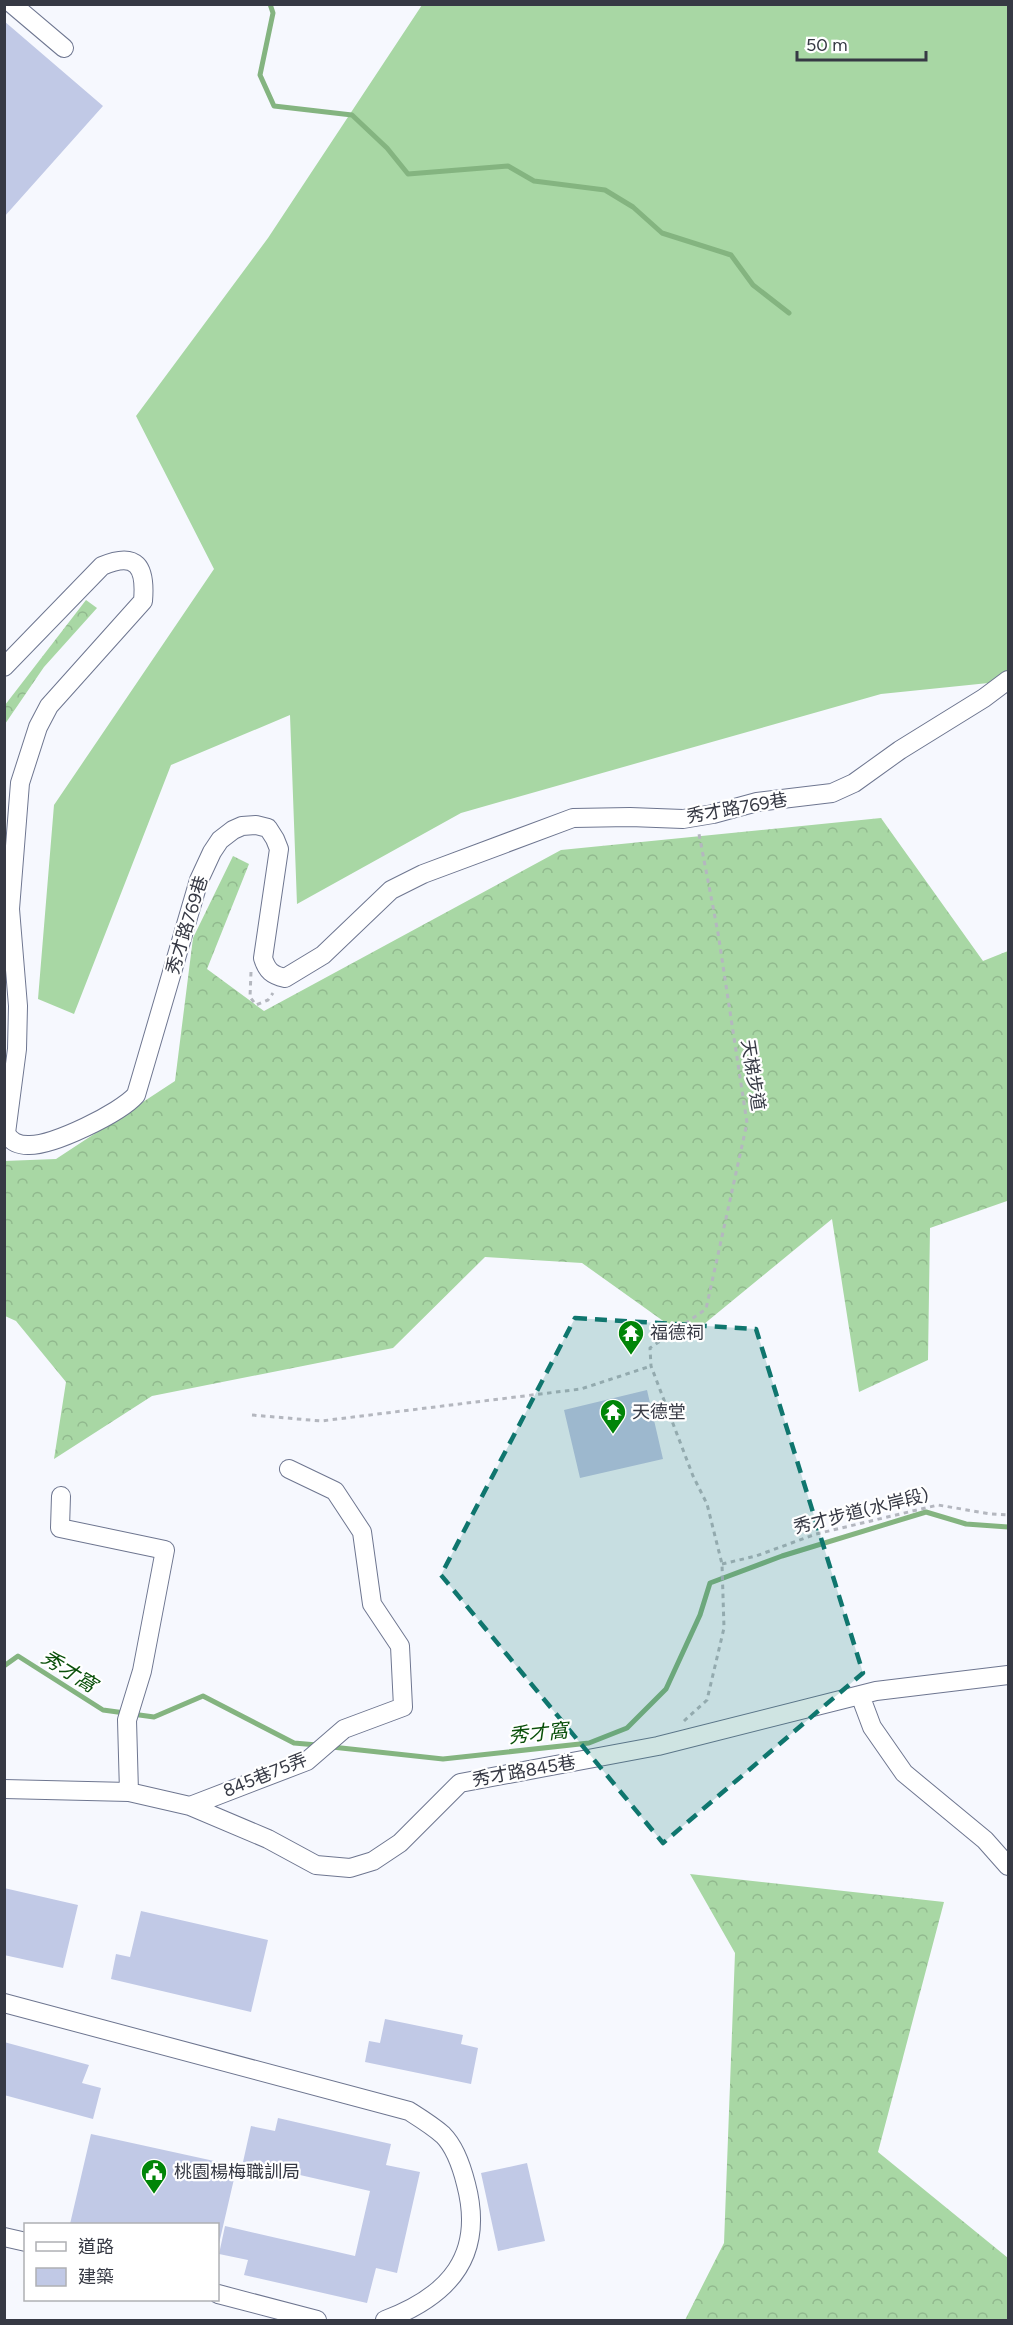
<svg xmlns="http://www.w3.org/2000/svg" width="1013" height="2325" font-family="Figtree,'Noto Sans TC',sans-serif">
<defs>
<pattern id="forest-crowns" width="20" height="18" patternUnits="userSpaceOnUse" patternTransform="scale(1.5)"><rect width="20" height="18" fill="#a8d7a4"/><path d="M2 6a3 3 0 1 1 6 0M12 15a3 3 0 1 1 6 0" fill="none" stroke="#91b98e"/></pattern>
</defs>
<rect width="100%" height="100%" fill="#f6f8fe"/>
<path fill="#a8d7a4" d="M422,5H1008V681L881,694L461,813L297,904L290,715L171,765L74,1014L38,999L54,805L214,569L136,416L268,238Z"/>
<path fill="url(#forest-crowns)" d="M86,600L97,608L44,667L5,724V705Z
M881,818L983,961L1008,951V1203L1007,1201L930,1228L928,1360L859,1392L832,1219L687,1338L582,1263L485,1257L393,1348L152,1396L54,1459L66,1382L16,1321L5,1316L4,1161L56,1159L175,1081L193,938L233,856L249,864L207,969L264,1011L561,850Z
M690,1874L944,1902L878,2152L1008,2258V2320H685L724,2243L735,1953Z"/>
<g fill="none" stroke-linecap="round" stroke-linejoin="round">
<path stroke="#84b480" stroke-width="5" d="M270,4L273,13L260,75L274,106L352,115L387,148L408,174L508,166L534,181L605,190L633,207L662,233L731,255L753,285L789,313
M4,1666L18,1656L103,1710L154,1717L203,1696L294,1743L317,1745
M332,1747L443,1759L589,1743L627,1728L666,1689L700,1615L710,1583L782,1556L926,1512L966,1524L1008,1527"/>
</g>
<path fill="#c1c9e6" d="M4,21L103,106L4,217Z
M647,1390L663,1459L580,1478L564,1410Z
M4,1888L78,1905L63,1968L4,1955Z
M141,1911L268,1940L251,2012L111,1979L116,1954L130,1957Z
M385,2019L463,2035L461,2044L478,2048L471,2084L365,2062L369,2041L380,2043Z
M4,2042L89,2065L82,2083L101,2088L93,2119L4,2095Z
M278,2118L391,2144L386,2165L420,2172L397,2273L376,2268L367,2303L244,2275L248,2260L219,2254L225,2226L355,2256L370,2191L243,2162L251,2126L275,2131Z
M91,2134L237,2166L218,2248V2224H70Z
M527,2163L545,2241L498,2251L481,2173Z"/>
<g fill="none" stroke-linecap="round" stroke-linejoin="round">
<g stroke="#6e7690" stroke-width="20">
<path id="minor" d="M12,4L64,48
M4,667L102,566C137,551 146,567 143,601L49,706L38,727L20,783L10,909L18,1006L17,1049L6,1133C11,1142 18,1145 28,1145C53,1146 120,1113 136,1095L199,880L212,852L220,840L233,830L242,826L256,825L268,828L275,839L279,849L263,958C267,971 272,975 285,978L323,955L391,890L423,874L573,818L630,817L683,819L713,814L757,802L832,793L854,783L900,750L984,698L1008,680
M61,1496L60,1528L165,1550L142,1671L127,1720L129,1792
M860,1695L872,1727L904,1773L985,1840L1008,1866
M4,1789L129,1792L190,1806L268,1839L316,1865L350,1868L373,1861L400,1843L460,1783L658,1746L876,1691L1008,1675
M190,1806L307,1761L344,1729L403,1707L400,1646L372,1604L362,1532L335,1491L289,1469
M4,2003L409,2111C420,2118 433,2126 443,2135C455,2147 462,2168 466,2184C485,2256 449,2296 385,2320
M4,2237L26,2242
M218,2294L317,2320"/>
</g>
<path stroke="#b4b7bf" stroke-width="3" stroke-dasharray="4.5 4.5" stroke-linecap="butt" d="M251,972L250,997L256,1005L268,1000L273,993
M252,1415L321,1421L581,1389L651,1366
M722,1564L756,1556L816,1534L938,1505L991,1514L1008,1515
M684,1721L707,1700L724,1628L722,1564L707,1504L693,1476L651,1366L650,1348L706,1309L747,1123L718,933L699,834"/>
<use href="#minor" stroke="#fff" stroke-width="18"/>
</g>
<path fill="#0f766e" fill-opacity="0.2" stroke="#0f766e" stroke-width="4.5" stroke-dasharray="12 8" stroke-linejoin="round" d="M575,1318L756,1329L863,1673L663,1843L441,1575Z"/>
<defs>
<g id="temple-pin" transform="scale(1.35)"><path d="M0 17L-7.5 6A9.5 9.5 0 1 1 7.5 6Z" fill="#018508" stroke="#fff"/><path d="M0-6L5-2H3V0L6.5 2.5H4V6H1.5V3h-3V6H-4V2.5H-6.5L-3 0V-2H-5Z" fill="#fff"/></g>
<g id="civic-pin" transform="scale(1.35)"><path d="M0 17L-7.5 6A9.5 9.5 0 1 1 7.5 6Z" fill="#018508" stroke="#fff"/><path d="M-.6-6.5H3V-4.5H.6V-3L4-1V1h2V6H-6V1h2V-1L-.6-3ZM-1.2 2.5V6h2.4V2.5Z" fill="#fff"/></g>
</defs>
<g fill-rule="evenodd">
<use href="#temple-pin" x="631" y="1333"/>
<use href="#temple-pin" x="613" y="1412"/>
<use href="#civic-pin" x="154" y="2172"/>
</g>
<g text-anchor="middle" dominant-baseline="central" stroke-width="4.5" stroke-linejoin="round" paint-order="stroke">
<g font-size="18" fill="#363944" stroke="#fff">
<text transform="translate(737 808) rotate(-10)">秀才路769巷</text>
<text transform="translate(187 925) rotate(-73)">秀才路769巷</text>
<text transform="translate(753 1075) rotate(81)">天梯步道</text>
<text transform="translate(861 1511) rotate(-14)">秀才步道(水岸段)</text>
<text transform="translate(524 1771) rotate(-10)">秀才路845巷</text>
<text transform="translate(265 1775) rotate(-22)">845巷75弄</text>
</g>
<g font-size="18" fill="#363944" stroke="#fff" text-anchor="start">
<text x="650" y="1333">福德祠</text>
<text x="632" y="1412">天德堂</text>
<text x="174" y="2172">桃園楊梅職訓局</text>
</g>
<g font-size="20" font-style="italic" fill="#0a500a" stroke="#fff">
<text transform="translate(69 1671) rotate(32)">秀才窩</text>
<text transform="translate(538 1733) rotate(-6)">秀才窩</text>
</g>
</g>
<rect width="1013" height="2325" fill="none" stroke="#363944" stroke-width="12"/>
<rect x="24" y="2223" width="195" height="78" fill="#ffffff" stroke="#afb0b4" stroke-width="1.5"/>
<rect x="36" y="2242" width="30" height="9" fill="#ffffff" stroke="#afb0b4" stroke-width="1.5"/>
<text x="78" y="2253" font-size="18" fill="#363944">道路</text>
<rect x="36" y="2268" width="30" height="18" fill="#c1c9e6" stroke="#afb0b4" stroke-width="1.5"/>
<text x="78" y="2283" font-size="18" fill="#363944">建築</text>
<path d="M797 51v9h129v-9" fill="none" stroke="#363944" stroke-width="3"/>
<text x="806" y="51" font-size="18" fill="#363944" stroke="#ffffff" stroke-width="4.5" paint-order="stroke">50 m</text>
</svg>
